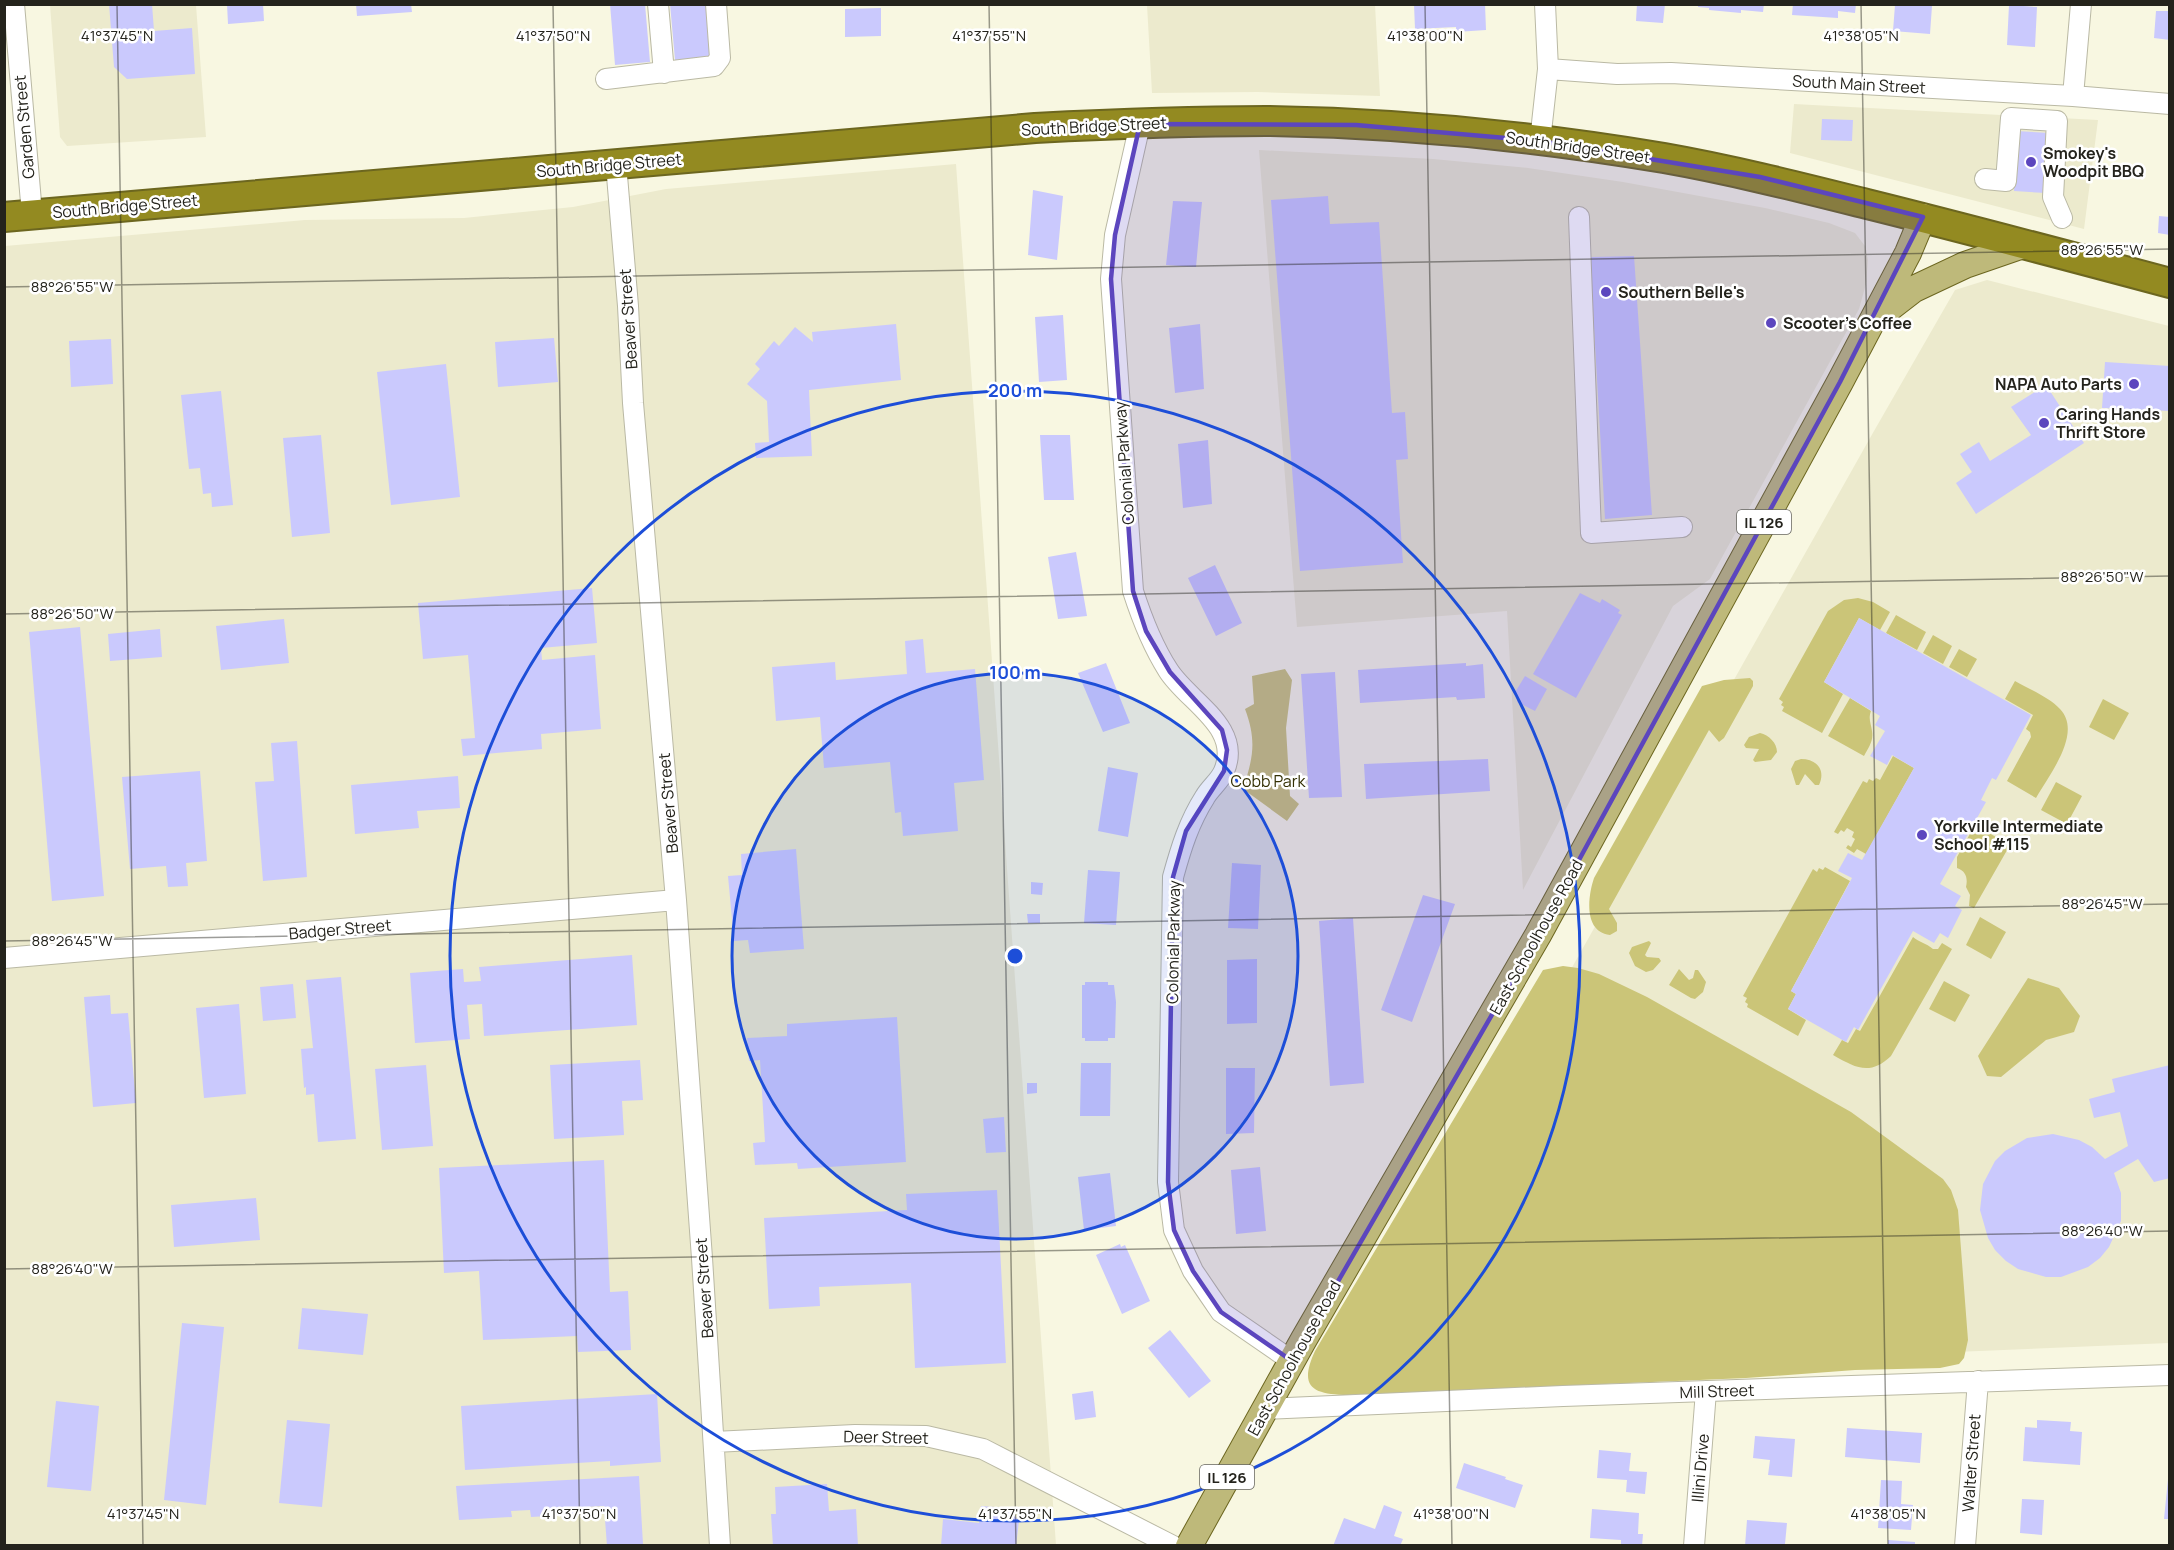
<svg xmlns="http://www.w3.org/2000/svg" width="2174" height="1550" font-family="Manrope,sans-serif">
<rect width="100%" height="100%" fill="#f8f7e1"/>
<path fill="#eceacd" d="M50,5H196L206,137L67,146L60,137Z
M1147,5H1375L1380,96L1258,92L1152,93Z
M1794,104L2098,120L2084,229L1790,153Z
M1259,150L1433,159L1528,168L1623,182L1765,208L1829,223L1855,233L1865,246L1868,260L1866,284L1859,309L1710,579L1673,606L1523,890L1507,611L1297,627Z
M956,164L1056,1545L5,1546V246L305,220L464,218L573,207L666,189Z
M1987,280L2169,326V1343L1357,1377L1351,1360L1874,431L1955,290Z"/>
<path fill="#cbc578" d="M1858,598L1873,602L1890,612L1880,630L1859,618L1824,682L1843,694L1822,733L1782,711L1784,707L1781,705L1783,702L1779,699L1828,611L1844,600Z
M1896,615L1926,632L1917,650L1886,633Z
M1933,635L1952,646L1943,664L1923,653Z
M1959,649L1977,659L1967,677L1949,667Z
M1285,669L1292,680L1286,728L1290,796L1299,804L1287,821L1243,789C1253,758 1257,741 1245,709L1254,704L1252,676Z
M1750,678L1753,681V686L1724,738L1719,742L1709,730L1609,909L1617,923V931L1610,935C1583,932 1588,896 1594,878L1702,686L1724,680Z
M2015,681C2029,689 2049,697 2060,709C2083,733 2049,775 2036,798L2007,781L2031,737L2030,732L2026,729L2033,715L2005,699Z
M1850,698L1871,711C1868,719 1871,723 1872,731C1874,741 1868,748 1864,756L1828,736Z
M2103,699L2129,713L2114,740L2089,727Z
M1760,733C1769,735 1777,743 1777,752L1771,760L1755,762L1753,760L1759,749L1746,748L1744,745L1749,737Z
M1893,756L1914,768L1866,854L1857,849L1854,853L1846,848L1848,845L1851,847L1855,839L1852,837L1854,832L1847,828L1844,832L1841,830L1838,834L1834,832L1863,781L1867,783L1869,779L1873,781L1876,778L1880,780Z
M1801,759C1817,759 1826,770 1819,785H1815L1805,774L1799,785H1796L1791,769L1795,761Z
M2056,782L2082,796L2067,824L2041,810Z
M1975,825L2010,845L1974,908L1969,906L1970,895L1966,887C1968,878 1966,871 1957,868V857Z
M1825,867L1850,881L1791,991L1796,994L1788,1009L1806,1020L1798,1036L1747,1007L1748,1004L1745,1002L1747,998L1743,996L1813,869L1817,872L1819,868L1823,870Z
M1980,917L2006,932L1991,959L1966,945Z
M1913,937C1919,942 1926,943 1933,949H1938L1942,943L1952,949L1891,1056C1870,1076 1856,1068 1833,1055L1842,1040L1848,1043L1856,1029L1860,1031Z
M1649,941L1651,943L1645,955L1647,957L1659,958L1661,961L1653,970L1646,972L1635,966L1629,953L1632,947Z
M1563,966L1578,968L1599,974L1647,997L1851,1112L1943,1179L1951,1190L1958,1210L1968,1340L1964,1358L1959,1364L1940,1368L1855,1370L1746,1378L1348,1395C1313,1394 1298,1388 1315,1351L1543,970Z
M1679,969L1689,980L1693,978L1695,970H1698L1706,982L1703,992L1695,999L1691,998L1669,985Z
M2028,978L2059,988L2080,1016L2074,1032L2046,1040L2001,1077L1987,1076L1978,1056Z
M1944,981L1970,995L1955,1022L1929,1009Z"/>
<path fill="#cac9fd" d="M109,4H152L154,31L192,28L195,74L127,79L114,67Z
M227,4H263L264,21L228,24Z
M356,4H411L412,12L357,16Z
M610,4H645L650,62L615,65Z
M670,4H706L710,57L675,60Z
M1414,4H1485L1486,30L1456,32V27L1415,29Z
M1637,4H1665L1663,23L1636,21Z
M1698,4H1764L1763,12L1741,10V13L1709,10V8L1698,7Z
M1793,4H1856L1855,13L1838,11V18L1792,15Z
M1895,5L1932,6L1930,34L1893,31Z
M2009,5L2037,7L2035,47L2007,45Z
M881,8V36L845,37V9Z
M2156,11H2170V40L2154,38Z
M1822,119L1853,120L1852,141L1821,140Z
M2016,131L2049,133L2046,193L2014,191Z
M1033,190L1063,196L1057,260L1028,255Z
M1328,196L1330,224L1379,222L1392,413L1405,412L1408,459L1396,460L1403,563L1300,571L1271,200Z
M1173,201L1202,202L1196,267L1166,265Z
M2159,216L2170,217V235L2158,233Z
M1634,256L1652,515L1605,519L1590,257Z
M1063,315L1067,380L1039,382L1035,317Z
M896,324L901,380L809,390L812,456L756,458L755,443L769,442L767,401L747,384L760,369L755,364L774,341L779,346L795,327L813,342L812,332Z
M1200,324L1204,389L1175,393L1169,328Z
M554,338L558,382L498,387L495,342Z
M111,339L113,384L71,387L69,341Z
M2105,362L2170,366V411L2102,408Z
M446,364L460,497L391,505L377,372Z
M2046,385L2084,443L1976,514L1956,483L1972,472L1960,454L1979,442L1990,461L2031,435L2011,407Z
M221,391L233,505L212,507L211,493L203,494L200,468L189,469L181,395Z
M321,435L330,533L292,537L283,438Z
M1040,435H1070L1074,500H1044Z
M1208,440L1212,504L1183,508L1178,444Z
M1076,552L1087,616L1058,619L1048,557Z
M1215,565L1242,623L1216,636L1188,578Z
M592,588L597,643L541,648L542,660L595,655L601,729L541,734L542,749L463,756L461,739L475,738L468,655L423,659L418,603Z
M1580,593L1600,603L1602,599L1620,610L1618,613L1622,615L1576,698L1533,674Z
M1859,618L2031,715L1996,780L1992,778L1981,800L1986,802L1940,884L1961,896L1955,906L1962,910L1948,938L1940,933L1934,943L1913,931L1858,1030L1854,1027L1846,1042L1788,1009L1796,994L1791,991L1852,878L1838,871L1848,853L1862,860L1914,768L1892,755L1887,765L1870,756L1885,731L1875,725L1880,716L1824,682Z
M284,619L289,663L221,670L216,626Z
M80,627L104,896L52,901L29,632Z
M160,629L162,657L110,661L108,634Z
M923,639L926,673L975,669L984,780L954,783L958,831L903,836L901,812L895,813L890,762L824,768L820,717L776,721L772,667L835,662L836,680L907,674L905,641Z
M1106,663L1130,723L1103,732L1078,673Z
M1466,663V666L1483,664L1485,698L1457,700L1456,697L1360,703L1358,670Z
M1335,672L1342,797L1309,798L1301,674Z
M1525,676L1547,689L1535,711L1517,702L1519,698L1514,694Z
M297,741L307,877L263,881L255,782L274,781L271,743Z
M1488,759L1490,791L1366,799L1364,764Z
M1108,767L1138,773L1128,837L1098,831Z
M200,771L207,861L186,863L188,886L168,887L166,866L130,869L122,777Z
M458,776L460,808L417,811L419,828L355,834L351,785Z
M796,849L804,949L750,953L748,940L734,941L728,876L742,875L741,854Z
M1232,863L1261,865L1258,929L1228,928Z
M1088,870L1120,872L1116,925L1084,923Z
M1031,882L1043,883L1042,895L1031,894Z
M1423,895L1455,904L1412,1022L1381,1010Z
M1027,914H1040V923H1028Z
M1353,918L1364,1083L1330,1086L1319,921Z
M632,955L637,1025L484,1036L482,1004L467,1005L470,1039L415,1043L410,973L463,969L464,982L481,981L479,967Z
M1257,959V1023L1227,1024V960Z
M341,977L356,1139L318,1142L314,1094L306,1095V1087L304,1088L301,1049L313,1048L306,980Z
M1085,982H1108V985H1114L1116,1002L1115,1038H1108V1041H1085V1038H1082V985H1085Z
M293,984L296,1018L263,1021L260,987Z
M110,995L111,1014L128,1013L136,1103L93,1107L84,997Z
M239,1004L246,1094L204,1098L196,1008Z
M897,1017L906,1162L798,1169L797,1163L755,1165L753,1143L765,1142L760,1060L749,1061L747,1038L787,1036V1024Z
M640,1060L643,1100L622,1101L624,1135L554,1139L550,1065Z
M1081,1063H1111L1110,1116H1080Z
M426,1065L433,1146L382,1150L375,1069Z
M2170,1065V1178L2154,1182L2138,1159L2114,1173L2121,1193V1221L2109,1247L2100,1258L2088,1267L2061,1277H2046L2018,1269L2006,1261L1995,1250L1988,1238L1980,1210L1983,1184L1995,1161L2005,1151L2027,1138L2053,1134L2079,1140L2092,1147L2105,1159L2128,1146L2120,1112L2094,1118L2089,1099L2115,1092L2112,1079Z
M1226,1068H1255L1254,1133L1226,1134Z
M1027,1083H1037V1093L1027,1094Z
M1004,1117L1006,1152L986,1153L983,1119Z
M604,1160L610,1292L628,1291L631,1350L578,1352L577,1336L483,1340L479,1271L444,1273L439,1168Z
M1260,1167L1266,1231L1236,1234L1231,1170Z
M1110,1173L1116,1226L1084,1230L1078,1177Z
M997,1190L1006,1363L915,1368L911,1283L819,1287L820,1306L769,1309L764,1218L907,1210L906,1194Z
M256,1198L260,1240L174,1247L171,1205Z
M1120,1244L1121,1247L1125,1245L1150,1301L1122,1314L1096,1255Z
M302,1308L368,1314L363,1355L298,1349Z
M182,1323L224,1327L206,1505L164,1500Z
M1170,1330L1211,1381L1189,1398L1148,1348Z
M1093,1391L1096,1417L1075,1420L1072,1394Z
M657,1394L661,1462L610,1466V1461L465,1470L461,1406Z
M56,1401L99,1406L91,1491L47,1487Z
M287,1420L330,1424L322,1507L279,1503Z
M2037,1420L2071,1422L2070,1431L2082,1432L2080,1465L2023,1461L2025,1427L2037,1428Z
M1847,1428L1922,1433L1920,1463L1845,1457Z
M1755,1436L1795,1439L1792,1477L1768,1475L1770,1460L1753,1458Z
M1599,1450L1631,1453L1629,1471L1647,1472L1645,1494L1626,1492L1627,1480L1597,1478Z
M1464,1463L1506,1477L1505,1479L1523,1485L1515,1508L1456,1488Z
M639,1476L643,1544L607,1546L604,1506L585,1507V1514L531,1517L530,1510L511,1511L512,1517L459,1520L456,1486Z
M2168,1479H2170V1519H2164Z
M1881,1480L1902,1481L1901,1504L1913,1505L1911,1530L1878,1528Z
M827,1484L829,1511L856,1509L858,1546H773L771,1514H776L775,1487Z
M2022,1499L2044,1500L2042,1535L2020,1533Z
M1384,1505L1402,1512L1394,1536L1403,1539L1400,1546H1333L1344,1518L1375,1529Z
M981,1506L1008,1508L1019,1521L1016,1546H941L943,1519L979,1523Z
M1592,1509L1639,1513L1638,1534H1643L1642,1546H1621V1540L1590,1538Z
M1747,1520L1787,1523L1785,1544L1745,1546Z
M1888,1540L1915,1542V1546H1888Z"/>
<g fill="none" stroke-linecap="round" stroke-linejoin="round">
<g stroke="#bab9a4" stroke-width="22">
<path id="minor" d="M14,4L32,214
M658,4L664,73
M1548,69L1617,74L1671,73L2073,96L2170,104
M606,79L714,66L720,58L716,4
M2073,96L2081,4
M1140,124L1115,235L1111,279L1133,591C1142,619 1152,645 1168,670C1187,701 1243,727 1224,771C1220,781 1210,788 1205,797C1189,822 1181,848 1173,877L1168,1182L1174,1230L1193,1271L1210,1296L1221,1312L1292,1361
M1540,141L1548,69L1545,4
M616,164L628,306L633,403L676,900L702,1258L720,1546
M1985,179L2006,181L2011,118L2057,121L2053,197L2062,218
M1579,217L1591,533L1682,527
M4,958L676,900
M1265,1409L1563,1396L2170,1375
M714,1442L855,1435L926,1436L983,1449L1173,1546
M1694,1546L1706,1391
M1965,1546L1978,1381"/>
</g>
<g stroke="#6c661f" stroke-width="28">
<path id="major" d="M1879,316L1914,289L1965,265L2023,245
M1189,1546L1304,1339L1538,935L1840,382L1908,253L1923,217"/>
</g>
<g stroke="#6c661f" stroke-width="32">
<path id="highway" d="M4,217L1035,128C1112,124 1189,121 1266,121C1399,123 1533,136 1664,158C1732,170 1799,187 1867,204C1968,229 2069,256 2170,283"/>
</g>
<use href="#minor" stroke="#fff" stroke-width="20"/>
<use href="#major" stroke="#beb97a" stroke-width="26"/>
<use href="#highway" stroke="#938a21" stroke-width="28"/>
</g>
<path fill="#5c46be" fill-opacity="0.2" stroke="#5c46be" stroke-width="4.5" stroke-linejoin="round" d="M1140,124L1356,125L1540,141L1760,177L1923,217L1840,382L1538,935L1292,1361L1221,1312L1193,1271L1174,1230L1168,1182L1173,877L1186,831L1224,771L1227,750L1222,730L1170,672L1146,631L1133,591L1111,279L1115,235Z"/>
<path fill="none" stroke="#24231c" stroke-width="1.5" stroke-opacity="0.45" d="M117,4L143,1546M553,4L580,1546M989,4L1016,1546M1425,4L1452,1546M1861,4L1888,1546M4,287L2170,249M4,614L2170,576M4,941L2170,904M4,1269L2170,1231"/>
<circle cx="1015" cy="956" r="283" fill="#1d4ed8" fill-opacity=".12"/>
<g fill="none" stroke="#1d4ed8" stroke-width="3">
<circle cx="1015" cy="956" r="283"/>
<circle cx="1015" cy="956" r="565"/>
</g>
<g fill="#5c46be" stroke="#fff" stroke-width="2">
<circle cx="2031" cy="162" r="6"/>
<circle cx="1606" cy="292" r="6"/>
<circle cx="1771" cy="323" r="6"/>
<circle cx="2134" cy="384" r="6"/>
<circle cx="2044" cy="423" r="6"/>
<circle cx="1922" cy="835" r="6"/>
</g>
<g text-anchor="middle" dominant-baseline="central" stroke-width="5" stroke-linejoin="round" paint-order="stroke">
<g fill="#fff" stroke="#666560" stroke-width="1.5">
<rect x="1737" y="510" width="54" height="24" rx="4.5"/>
<rect x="1200" y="1465" width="54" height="24" rx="4.5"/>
</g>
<g font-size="15" font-weight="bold" fill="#24231c">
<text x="1764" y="522">IL 126</text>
<text x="1227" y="1477">IL 126</text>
</g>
<g font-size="16" fill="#24231c" stroke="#fff">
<text transform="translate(1859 84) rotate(3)">South Main Street</text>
<text transform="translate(1094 126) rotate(-3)">South Bridge Street</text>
<text transform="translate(24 127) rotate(-95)">Garden Street</text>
<text transform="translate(1578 147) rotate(8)">South Bridge Street</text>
<text transform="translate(609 165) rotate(-5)">South Bridge Street</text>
<text transform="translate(125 206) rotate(-5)">South Bridge Street</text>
<text transform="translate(628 319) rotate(-94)">Beaver Street</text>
<text transform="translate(1124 463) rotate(-94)">Colonial Parkway</text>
<text transform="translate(668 803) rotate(-95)">Beaver Street</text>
<text transform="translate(340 929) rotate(-5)">Badger Street</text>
<text transform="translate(1536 937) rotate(-61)">East Schoolhouse Road</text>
<text transform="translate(1173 942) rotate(-89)">Colonial Parkway</text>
<text transform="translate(704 1288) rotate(-94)">Beaver Street</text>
<text transform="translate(1294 1358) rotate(-61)">East Schoolhouse Road</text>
<text transform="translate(1717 1391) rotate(-2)">Mill Street</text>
<text transform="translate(886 1437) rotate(1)">Deer Street</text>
<text transform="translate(1971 1463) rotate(-86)">Walter Street</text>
<text transform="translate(1700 1468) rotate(-85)">Illini Drive</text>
</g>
<g font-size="16" font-weight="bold" fill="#24231c" stroke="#fff" text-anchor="start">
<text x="2043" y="153">Smokey's<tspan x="2043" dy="18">Woodpit BBQ</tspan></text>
<text x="1618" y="292">Southern Belle's</text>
<text x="1783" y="323">Scooter's Coffee</text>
<text x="2122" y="384" text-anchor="end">NAPA Auto Parts</text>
<text x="2056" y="414">Caring Hands<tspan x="2056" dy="18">Thrift Store</tspan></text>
<text x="1934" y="826">Yorkville Intermediate<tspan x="1934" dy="18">School #115</tspan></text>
</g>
<g font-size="16" fill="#343004" stroke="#fff">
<text x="1268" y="781">Cobb Park</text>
</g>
</g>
<g font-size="15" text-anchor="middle" fill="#24231c" stroke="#fff" stroke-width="5" stroke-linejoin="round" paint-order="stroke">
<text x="117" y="41">41°37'45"N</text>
<text x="553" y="41">41°37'50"N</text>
<text x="989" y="41">41°37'55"N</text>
<text x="1425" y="41">41°38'00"N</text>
<text x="1861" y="41">41°38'05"N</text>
<text x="2102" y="255">88°26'55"W</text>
<text x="72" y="292">88°26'55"W</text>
<text x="2102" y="582">88°26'50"W</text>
<text x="72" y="619">88°26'50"W</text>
<text x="2102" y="909">88°26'45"W</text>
<text x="72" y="946">88°26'45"W</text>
<text x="2102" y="1236">88°26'40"W</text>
<text x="72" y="1274">88°26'40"W</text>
<text x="143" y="1519">41°37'45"N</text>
<text x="579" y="1519">41°37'50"N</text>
<text x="1015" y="1519">41°37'55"N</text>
<text x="1451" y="1519">41°38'00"N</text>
<text x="1888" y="1519">41°38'05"N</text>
</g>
<circle cx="1015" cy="956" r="9" fill="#1d4ed8" stroke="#fff" stroke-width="3"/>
<g font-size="18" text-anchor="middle" font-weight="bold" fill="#1d4ed8" stroke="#fff" stroke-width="5" stroke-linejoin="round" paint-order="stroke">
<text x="1015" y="397">200 m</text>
<text x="1015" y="679">100 m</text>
</g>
<rect width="2174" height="1550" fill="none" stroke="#24231c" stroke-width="12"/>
</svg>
